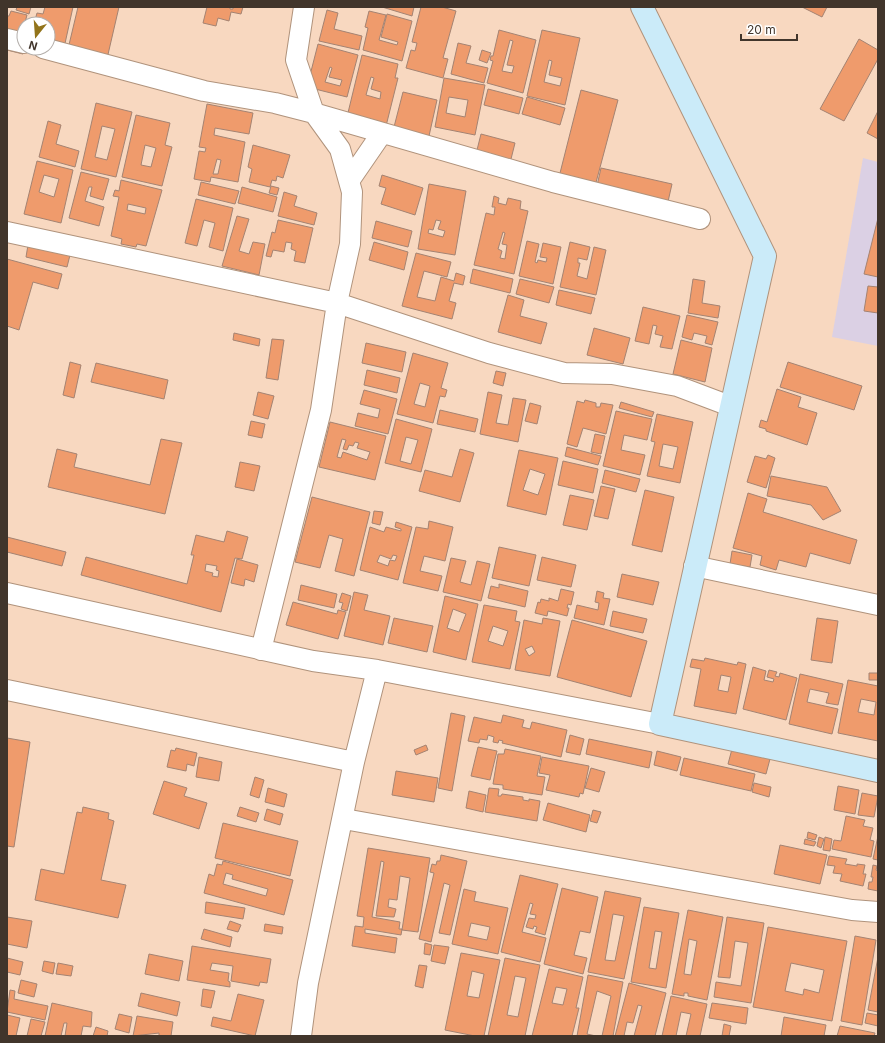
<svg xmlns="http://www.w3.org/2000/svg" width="885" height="1043" font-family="Inter,sans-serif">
<rect width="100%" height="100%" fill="#f8d8c0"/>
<path fill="#dbd0e4" d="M863,158L878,162V346L832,337Z"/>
<path fill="#ef9b6c" stroke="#a48372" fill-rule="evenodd" d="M17,7H31L29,14L16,10Z
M45,7H73L64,48L48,44V24H34L37,13L43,14Z
M78,7H119L106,63L68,49Z
M207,7H230V9H233V7H243L241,14L231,12L229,21L218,18L216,26L203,23Z
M382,7H414L412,16Z
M421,7H442L456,11L443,58L448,59L443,78L406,68L411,50L415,51L417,43L412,42Z
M802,7H827L822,17Z
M327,10L338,13L334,29L362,36L359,50L319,41Z
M11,11L27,15L23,30L24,48L23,54L7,50V16H9Z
M369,11L386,15L379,40L397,45L398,42L381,37L387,14L412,21L402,61L363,50L368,28L365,27Z
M499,30L536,40L523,93L487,83L493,61L490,60L491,56H493ZM510,40L513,41L507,65L514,66L512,73L502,71Z
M542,30L580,38L565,105L527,96ZM549,60L552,61L549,75L562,78L560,86L544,82Z
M859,39L878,50V59L844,121L820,109Z
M458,43L471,46L466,63L488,68L484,83L451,74Z
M318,44L358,55L347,97L307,87ZM330,67L332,68L329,77L342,80L340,86L325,82Z
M482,50L491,53L487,63L479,60Z
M362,55L398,64L395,78H398L385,130L346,121ZM371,77L374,78L371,89L381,92L380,99L366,95Z
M444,78L485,85L475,135L435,127ZM449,97L468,100L465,117L446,113Z
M488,89L523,98L519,114L484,105Z
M581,90L618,100L594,190L558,181Z
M403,92L437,100L429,136L394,127Z
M527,97L565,108L560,125L522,114Z
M96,103L132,112L116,177L81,169ZM102,126L115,129L107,160L95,157Z
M207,104L253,113L249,134L215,128L214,135L245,142L238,182L211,177L210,182L194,179L199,151L205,152L206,148L199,147ZM217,159L221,160L218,174H213Z
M878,111V139L867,133Z
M136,115L170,123L165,145L172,147L162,186L122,177ZM145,145L156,148L151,167L141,165Z
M48,121L61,125L56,144L79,151L75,167L39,157Z
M481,134L515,143L509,167L475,158Z
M253,145L290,155L283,178L277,176L276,181L272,180L270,187L249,182L252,169L248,167Z
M37,161L73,170L61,223L24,214ZM44,175L59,179L54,197L39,192Z
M601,168L672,184L667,206L596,190Z
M81,172L109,179L103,200L90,196L92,187H89L85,201L104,207L99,226L69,218Z
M382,175L423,188L415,215L381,204L386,188L379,186Z
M121,180L162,190L146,246L137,244L136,247L121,244L122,239L111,236L119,197L113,196L115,190L119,191ZM128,204L146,208L145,214L127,210Z
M201,182L239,191L235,204L198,195Z
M429,184L466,191L455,255L418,249ZM436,220L441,221L438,229L445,231L443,237L428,233L429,229L433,230Z
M271,186L279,188L277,195L269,193Z
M242,187L277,197L273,212L238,203Z
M284,192L297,196L294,206L317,213L314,225L278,216Z
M494,196L499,198L498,203L506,205L508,198L521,201L520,209L528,211L514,274L474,265L486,213L494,215L495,207H492ZM503,232L505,233L502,244L507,245L505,259L500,258L502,251L498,249Z
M196,199L233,208L223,251L209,247L215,223L204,220L197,246L185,243Z
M237,216L249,219L239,251L249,254L253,242L265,244L259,275L222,266Z
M878,218V277L864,274Z
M278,220L313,228L305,263L294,261L296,251L291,249L292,243L286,242L284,252L273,250L271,257L266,256L272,232L275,233Z
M376,221L412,231L408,247L372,238Z
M527,241L539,244L535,262L537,263L538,260L546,262L547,258L540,257L543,243L561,247L553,284L519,276Z
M374,242L408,252L404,270L369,260Z
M570,242L590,247L587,260L578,258V263H580L577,276L587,279L594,247L606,250L596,295L560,287Z
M28,245L70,255L67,267L26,257Z
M416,253L451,262L447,277L424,271L417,297L435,301L441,277L454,281L456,273L465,276L463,285L454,283L449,301L456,303L452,319L402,306Z
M7,259L62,274L58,289L33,282L19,330L7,326Z
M473,269L513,279L510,293L470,283Z
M520,279L554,287L549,303L516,294Z
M693,279L705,281L702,303L720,306L718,318L688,313Z
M868,286L878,287V313L864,311Z
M559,290L595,298L591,314L556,305Z
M508,295L524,300L520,316L547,323L541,344L498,332Z
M643,307L680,316L672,349L660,347L663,336L655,334L657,326L653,325L649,344L635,341Z
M687,315L718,322L712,345L705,343L707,336L694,333L692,340L682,337Z
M594,328L630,338L623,364L587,355Z
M234,333L260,339L259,346L233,340Z
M272,339L284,340L278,380L266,378Z
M681,340L712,348L705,382L673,374Z
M366,343L406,352L402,372L362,363Z
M413,353L448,363L441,388L447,390L445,397L440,396L433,423L397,414ZM420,383L430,386L425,407L414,404Z
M70,362L81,365L74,398L63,395Z
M788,362L862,386L854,410L780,387Z
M96,363L168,380L164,399L91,382Z
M367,370L400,378L397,393L364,385Z
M496,371L506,373L503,386L493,383Z
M777,389L801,397L798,407L817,413L807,445L766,431V429L759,427L761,420L767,422Z
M364,390L397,399L388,434L355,426L358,413L378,418L380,409L360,404Z
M258,392L274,396L268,419L253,415Z
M488,392L502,395L496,423L508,425L513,398L526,400L518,442L480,434Z
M585,400L596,403V407H600L601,403L613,405L606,434L583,428L577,447L567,444L577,401L584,403Z
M621,402L654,412L652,417L619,408Z
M530,403L541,406L537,424L525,421Z
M440,410L478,419L475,432L437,424Z
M616,411L652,419L647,440L624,435L621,450L645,455L640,475L603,466Z
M657,414L693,422L680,483L647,476L655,442L651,441ZM663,444L678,447L673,469L659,466Z
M396,419L432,429L421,472L385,463ZM406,437L418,440L411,464L400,461Z
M251,421L265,424L262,438L248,435Z
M330,422L386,436L375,480L319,467ZM342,439L346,440L343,449L347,450L349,445L353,446L355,442L359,443L357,448L370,452L367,460L343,452L341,458L337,457Z
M595,434L605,436L601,454L591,452Z
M161,439L182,443L165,514L48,487L57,449L77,454L74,467L150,485Z
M567,447L601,456L598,465L565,456Z
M460,449L474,453L460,502L419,491L425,470L452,477Z
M519,450L558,458L546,515L507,506ZM530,469L545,474L538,495L523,490Z
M768,455L775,458L766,488L747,482L755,456L766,459Z
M563,461L598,469L593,493L558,485Z
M240,462L260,466L254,491L235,487Z
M605,470L640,479L636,492L602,483Z
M771,476L827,487L841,511L823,520L811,505L767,496Z
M601,486L615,489L608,519L594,516Z
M645,490L674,497L662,552L632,545Z
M748,493L767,499L763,512L857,540L850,564L810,553L806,567L779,560L776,570L760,565L762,556L733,548Z
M570,495L594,500L587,530L563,525Z
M312,497L370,512L354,576L335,571L343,539L329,535L320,568L295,562Z
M374,511L383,512L380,525L372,523Z
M429,521L453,527L445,561L424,556L420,571L442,576L438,591L403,583L416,527L428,529Z
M396,522L412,527L398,580L360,570L370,527L384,532L386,527L401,531V529L395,527ZM380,555L391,559L393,555L397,556L395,561L390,560L388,566L377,562Z
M227,531L248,537L242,559L235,558L221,612L81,575L86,557L187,584L194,555H191L196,535L224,542ZM206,564L217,566L216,570L219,571L218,577L212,576L213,573L205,571Z
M7,537L66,552L62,566L7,552Z
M499,547L536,555L529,586L492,578Z
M732,551L752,555L750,567L730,564Z
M542,557L576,565L571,587L537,580Z
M451,558L466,561L460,582L471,585L477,561L490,564L481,601L443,592Z
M237,559L258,565L254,582L245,579L244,586L231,583Z
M622,574L659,582L653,605L617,597Z
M499,584L528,591L525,607L488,598L491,586L499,588Z
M301,585L337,594L334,608L298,600Z
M561,589L574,592L571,605L568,604L567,608H569L567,616L548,611L547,616L535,613L538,602L540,603L541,599L549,601V598L558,601Z
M597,591L604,593L603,598L610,599L604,625L574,618L577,605L598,610L599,603L595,602Z
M354,592L368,595L364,610L390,616L383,645L344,636Z
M342,593L351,596L347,611L341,609L343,603L339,602Z
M445,596L478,604L466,660L433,652ZM453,609L466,614L459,632L447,628Z
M293,602L337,614L338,610L346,612L338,639L286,625Z
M484,605L517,611L515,621L520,622L510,669L472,662ZM493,626L508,631L503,646L488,641Z
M613,611L647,619L643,633L610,626Z
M394,618L433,626L427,652L388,643Z
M543,618L560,621L550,676L515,670L524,620L542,624ZM532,646L535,652L529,656L525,649Z
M817,618L838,621L832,663L811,660Z
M572,620L647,641L631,697L557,677Z
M705,658L737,665L738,662L746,664L736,714L694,706L701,669L690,667L692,659L704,661ZM721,675L731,677L728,692L718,690Z
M753,667L766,671L764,680L773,682L774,679L767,677L769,670L777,672L775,676L779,677L780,673L797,678L786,720L743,709Z
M869,673H878V680H869Z
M800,674L843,684L838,705L826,703L829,693L810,689L807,702L838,709L832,734L789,724Z
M848,680L878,686V741L838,733ZM861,699L876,702L874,715L858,712Z
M451,713L465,716L452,791L438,788Z
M503,715L524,720L522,727L530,729L532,722L567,730L561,757L502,743L503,741L499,740L498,743L493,742L494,737L488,735L487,740L480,739L479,743L468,741L474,717L501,723Z
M570,735L584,739L580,755L566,752Z
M7,738L30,742L14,847L7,846Z
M589,739L652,752L649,768L586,754Z
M426,745L428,750L416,755L414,750Z
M478,747L497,751L490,780L471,776Z
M176,748L197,753L194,766L187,764L186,771L167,767L171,750L175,751Z
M505,749L541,756L537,776L545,777L542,795L503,789V785L493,784L498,754H504Z
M732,749L770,759L766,774L728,764Z
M657,751L681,757L677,771L654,765Z
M199,757L222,762L219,781L196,777Z
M542,757L589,766L583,794L580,793L579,797L546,790L550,775L539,773Z
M684,758L755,774L751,791L680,775Z
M591,768L605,772L599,792L585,788Z
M396,771L438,778L434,802L392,795Z
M255,777L264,780L259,798L250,795Z
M164,781L187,788L184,796L207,803L199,829L153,814Z
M754,783L771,787L769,797L752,792Z
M838,786L859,790L855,814L834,810Z
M268,788L287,794L284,807L265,802Z
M489,788L499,789L498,796H501L502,794L523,797V800L529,801V799L540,801L537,821L485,812Z
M469,791L486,795L483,812L466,808Z
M862,793L878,796L874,817L858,815Z
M548,803L590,815L586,832L543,820Z
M83,807L109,813L108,819L114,821L101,880L126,885L118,918L35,900L41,869L64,874L77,812L82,813Z
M240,807L259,813L256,822L237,816Z
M267,809L283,814L280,825L264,820Z
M593,810L601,812L597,823L590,821Z
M846,816L865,820L863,826L873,828L870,840L874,841L871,857L832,849L834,840L841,841Z
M223,823L298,841L290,876L215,858Z
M808,832L817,835L815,840L807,838Z
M878,836V860L873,859Z
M819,837L824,839L821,848L817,846Z
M825,837L832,839L830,851L823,850Z
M805,839L816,842L814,846L804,844Z
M780,845L827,855L820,884L774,874Z
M368,848L430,858L418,932L402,930L410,878L400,876L397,900L389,899L388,907L396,909L394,917L376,916L384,862L381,861L372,917L400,922L399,929H402L401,935L365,929V933L397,938L395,953L352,946L355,926L363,927L364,917L357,916Z
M441,855L467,861L450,935L439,933L450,885L444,883L431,942L419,939L434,873L430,872L432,864L436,865L437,861H440Z
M829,856L847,859L845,864L857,866V864L865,865L863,874H866L863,886L840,881L842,874L833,873L835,866L827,865Z
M223,861L293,880L284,915L204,893L209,874L214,876L217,864L222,865ZM226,873L233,875L232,879L268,889L266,896L223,884Z
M873,865L877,866L876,870L878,871V891L868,889L869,882H872L873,877H871Z
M520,875L558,884L545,935L535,932L537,927L534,926L533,929L526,927L529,918L535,919L536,915L530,914L533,904L530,903L522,932L546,938L540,962L501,952Z
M562,888L598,897L590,933L580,931L574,955L587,958L583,974L544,964Z
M464,889L476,892L474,901L508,908L498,954L452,944ZM471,923L490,927L487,940L468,936Z
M605,891L641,898L624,979L588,972ZM613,914L624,916L615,961L605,960Z
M206,902L245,908L243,919L205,913Z
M644,907L679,913L666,988L631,982ZM655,931L662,932L656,969L649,968Z
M688,910L723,917L707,1000L688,996V993H684V996L672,994ZM689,939L697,941L691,975L684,974Z
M7,917L32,921L27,948L7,944Z
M727,917L764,923L751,1003L714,997L716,982L741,986L748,943L735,941L730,978L718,977Z
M230,921L241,925L238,932L227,929Z
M265,924L283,927L282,934L264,931Z
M768,927L847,941L832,1021L753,1007ZM791,963L824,970L819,993L804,989L803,995L785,991Z
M204,929L232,937L230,947L201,939Z
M855,936L876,940L862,1025L841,1021Z
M425,943L432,945L430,955L424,954Z
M434,945L449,947L445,964L431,961Z
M192,946L271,959L267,983L260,982L259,986L231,981L233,966L212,963L210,970L229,973L228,981L230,982V987L187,980Z
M461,953L500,960L484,1036H475L445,1030ZM472,971L484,974L479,998L467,996Z
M149,954L183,961L179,981L145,974Z
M878,957V1012L868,1010Z
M7,958L23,962L20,975L7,972Z
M505,958L540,965L525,1036H488ZM515,976L526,978L518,1017L507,1015Z
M44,961L55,963L53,974L42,971Z
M58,963L73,966L71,976L56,974Z
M419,965L427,966L423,988L415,986Z
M549,969L583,977L576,1008H579L572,1036H532ZM556,987L567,989L563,1005L552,1003Z
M588,975L623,982L613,1036H602L611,996L597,991L587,1034L596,1036H577Z
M21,980L37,984L34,997L18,993Z
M629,983L666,993L655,1036H634L642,1006L638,1005L633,1023L627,1022L624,1036H615Z
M203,989L215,991L211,1008L201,1006Z
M10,990L15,991L14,999L48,1006L45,1020L7,1012Z
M141,993L180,1002L177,1016L138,1006Z
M238,994L264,1000L255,1036L211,1026L213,1017L231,1021Z
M671,996L707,1004L700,1036H686L691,1014L681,1012L676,1036H662Z
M52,1003L92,1012L91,1027L83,1026L81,1036H65L67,1023H64L61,1036H45Z
M712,1003L748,1008L746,1024L709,1018Z
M867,1013L878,1015V1026L865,1023Z
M119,1014L132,1017L129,1033L115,1029Z
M7,1015L20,1018L16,1036H7Z
M137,1016L173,1022L171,1036H159V1033L133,1036Z
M784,1017L826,1025L824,1036H781Z
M31,1019L45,1022L41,1036H27Z
M724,1024L731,1026L729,1036H722Z
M840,1026L875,1033L874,1036H837Z
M96,1027L108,1031L107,1036H93Z"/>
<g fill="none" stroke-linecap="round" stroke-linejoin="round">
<g stroke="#b0937c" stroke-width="22">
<path id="street" d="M304,7L296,60L314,113L340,149L352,192L350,244L337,303L489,353L564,373L612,374L677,386L730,406
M7,39L24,43
M43,48L204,91L275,103L314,113L553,182L700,219
M349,181L382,133
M7,232L337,303L321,410L261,650
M694,566L878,605
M7,593L313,661L377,670L354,762L308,983L301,1036
M377,670L660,724
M7,690L354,762
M344,819L852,910L878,912"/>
</g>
<g stroke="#b0937c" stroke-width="24">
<path id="secondary" d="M642,7L765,256L660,724L878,771"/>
</g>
<use href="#street" stroke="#fff" stroke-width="20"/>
<use href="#secondary" stroke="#cbebf9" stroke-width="22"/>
</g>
<rect width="885" height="1043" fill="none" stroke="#41352b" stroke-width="16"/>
<g transform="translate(36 36) rotate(197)"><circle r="19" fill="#ffffff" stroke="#b3aeaa"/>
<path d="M0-3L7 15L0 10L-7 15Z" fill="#93741b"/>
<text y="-6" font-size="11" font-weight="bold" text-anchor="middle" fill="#41352b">N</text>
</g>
<path d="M741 34v6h56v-6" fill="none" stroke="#41352b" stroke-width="2"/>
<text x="747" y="34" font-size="12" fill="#41352b" stroke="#ffffff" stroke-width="3" paint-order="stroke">20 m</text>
</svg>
